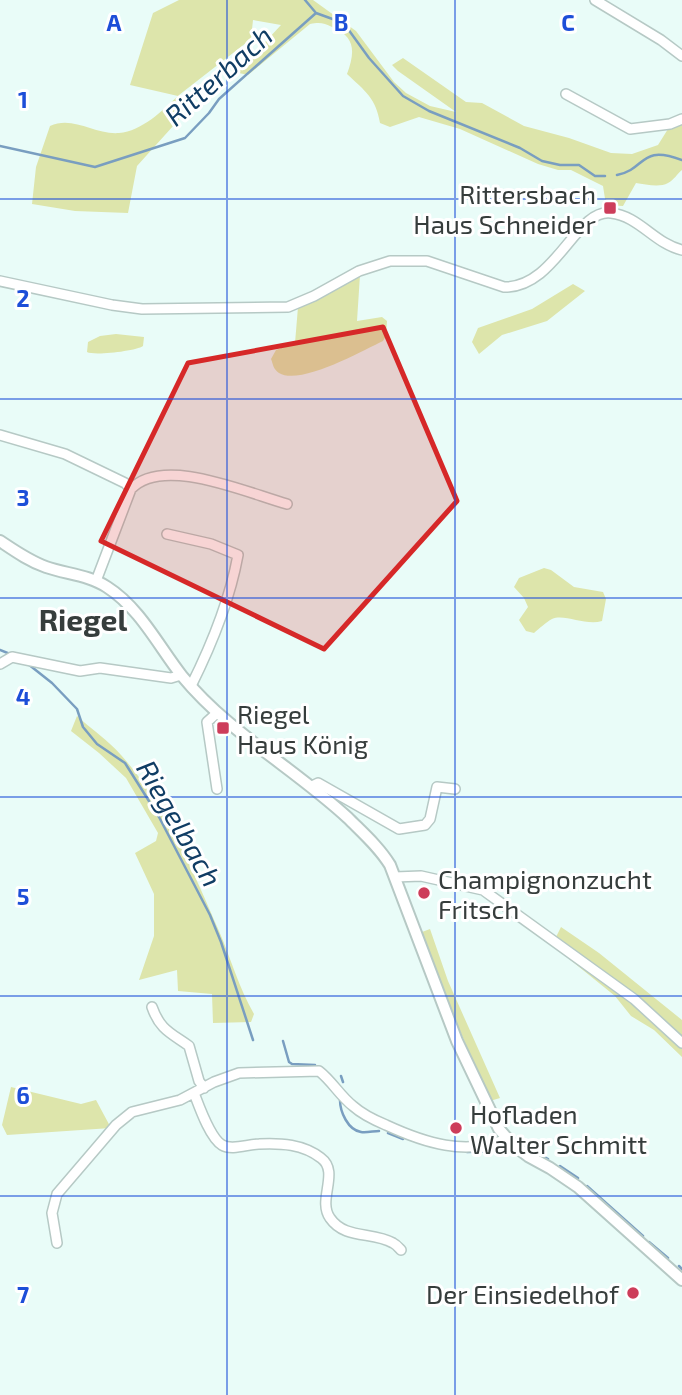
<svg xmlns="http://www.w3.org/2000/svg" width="682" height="1395" font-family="'Exo 2',sans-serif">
<rect width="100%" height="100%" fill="#e9fcf8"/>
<path fill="#dde5ab" d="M179,0H313L356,31L394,82L406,93L430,106L456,112L398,71L392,65L403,58L466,102L482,103L524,126L569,138L611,153L632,154L658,145L668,129L682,123V170C677,174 674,180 668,183C659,188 645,184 636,183L623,206L606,205L603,186L571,170H558L538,164L460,129L419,117L390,127L380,123C376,98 365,91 347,74C355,52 356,37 332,27C324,23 320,22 310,24L248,75L239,73L241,68L281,25L253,20L251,39L179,95L184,98L183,115L137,166L128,213L75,211L32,204L36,167L50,126C73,115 95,135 119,133C142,131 162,111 178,96L130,85L153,13Z
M360,275L357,321L382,317L387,321L386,336L383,341C362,351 300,386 279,373C273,369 273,364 271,359L276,350L295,343L298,307Z
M573,284L585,291L547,321L502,335L479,354L472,342L478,328L532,309Z
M116,334L144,337L143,346C136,351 94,356 87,352L88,342L100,336Z
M544,568L551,570L574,587L603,592L606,599L602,621C585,626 564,613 552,619C546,622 539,629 534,633L526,631L519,620L528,607L524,598L514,587L519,578Z
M77,716C91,729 108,740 121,755C165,804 193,871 219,931C231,959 239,988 254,1014L251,1022L213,1023L212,994L178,991L177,970L139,980L154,936V894L135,853L156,841L158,833L126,778L99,753L71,731Z
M561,927L599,953L682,1020V1057L654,1030L631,1016L615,996L552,945Z
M430,929L448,981L500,1098L490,1101L440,984L422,932Z
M11,1087L81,1104L96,1100L111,1128L7,1135L2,1125Z"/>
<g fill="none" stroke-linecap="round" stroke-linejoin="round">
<path stroke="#799ec0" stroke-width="2.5" d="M305,0L316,13
M0,146L95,167L185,138L209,113L219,99L316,13L338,21L348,29L369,58L403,96L429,111L520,148L542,161L560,165H579L595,176H605
M617,175C647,169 639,144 682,160
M0,650L10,654
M28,664L52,683L77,709L83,727L97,744L125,763L159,817L210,915L221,942L253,1040
M283,1041L289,1062L292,1064L315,1065
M341,1076L343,1082
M340,1100C340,1112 348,1130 361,1132C366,1133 374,1131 379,1131
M388,1133L403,1139
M526,1146L548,1159
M467,1152L509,1151
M560,1166L578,1178
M587,1186L643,1236
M649,1242L668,1258
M679,1266L682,1269"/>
<g stroke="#b6c9c5" stroke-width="12">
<path id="minor" d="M595,0L661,40L682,56
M566,94L630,129L670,124L682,119
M0,281L112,305L142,309L288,307L314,296L359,271L390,261H427L504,287C556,288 576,208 611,213C639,216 655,244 682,250
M0,435L65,454L125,483L131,489L96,581
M131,489C163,455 247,493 287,504
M167,534L211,544L238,555C230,599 211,646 191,686
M0,664L12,657L80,671L100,668L171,678L181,675
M312,786L318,783L399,829L425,825L430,819L437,787L455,789
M217,789L207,722L217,713
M395,877L421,876L483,890L634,999L682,1043
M152,1007C160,1030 171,1033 189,1046L199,1081L204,1088
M194,1093C199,1106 210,1138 222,1145C232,1151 248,1144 259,1144C281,1143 303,1144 321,1158C340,1172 317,1200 330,1218C345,1240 373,1231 393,1243C397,1245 399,1248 401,1250
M57,1243L52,1213L57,1194L116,1125L132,1112L180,1100L214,1082L239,1073L319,1071C332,1081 340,1096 353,1106C363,1115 374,1120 386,1125C425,1143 465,1156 507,1139"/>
</g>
<g stroke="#b6c9c5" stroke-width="14">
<path id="tertiary" d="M0,541C15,551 29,561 46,567C66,574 89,575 107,587C140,608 159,647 182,676C229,733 294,768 348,818C363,833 379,847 390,865L457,1041L499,1129L512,1144L528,1156L550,1168L578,1187L682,1280"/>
</g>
<use href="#minor" stroke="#fff" stroke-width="9"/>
<use href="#tertiary" stroke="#fff" stroke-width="10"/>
</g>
<path fill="#d62828" fill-opacity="0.2" stroke="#d62828" stroke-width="5" stroke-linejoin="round" d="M383,327L457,501L324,649L101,541L188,363Z"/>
<path fill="none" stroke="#1d4ed8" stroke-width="2" stroke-opacity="0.55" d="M227,0V1395M455,0V1395M0,199H682M0,399H682M0,598H682M0,797H682M0,996H682M0,1196H682"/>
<g fill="#cd3d5a" stroke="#fff" stroke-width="2.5">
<rect x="603" y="201" width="14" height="14" rx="3.5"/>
<rect x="216" y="721" width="14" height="14" rx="3.5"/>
<circle cx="424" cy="893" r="7"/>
<circle cx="456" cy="1128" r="7"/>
<circle cx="633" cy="1293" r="7"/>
</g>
<g text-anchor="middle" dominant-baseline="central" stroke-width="6" stroke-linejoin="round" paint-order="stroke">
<g font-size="26" fill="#363d3c" stroke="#fff" text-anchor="start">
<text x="596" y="193" text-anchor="end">Rittersbach<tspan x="596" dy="30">Haus Schneider</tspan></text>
<text x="237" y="713">Riegel<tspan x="237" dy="30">Haus König</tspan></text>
<text x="438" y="878">Champignonzucht<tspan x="438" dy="30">Fritsch</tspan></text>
<text x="470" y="1113">Hofladen<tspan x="470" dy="30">Walter Schmitt</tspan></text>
<text x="619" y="1293" text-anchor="end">Der Einsiedelhof</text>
</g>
<g font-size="28" font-style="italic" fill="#103d64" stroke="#fff">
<text transform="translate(218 75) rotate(-42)">Ritterbach</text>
<text transform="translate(180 823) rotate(60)">Riegelbach</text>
</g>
<g font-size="30" font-weight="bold" fill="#363d3c" stroke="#fff">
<text x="83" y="619">Riegel</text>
</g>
</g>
<g font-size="23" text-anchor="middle" font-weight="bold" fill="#1d4ed8" stroke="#fff" stroke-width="6" stroke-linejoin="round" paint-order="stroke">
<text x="114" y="31">A</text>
<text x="341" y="31">B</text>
<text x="568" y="31">C</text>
<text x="23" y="108">1</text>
<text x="23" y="307">2</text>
<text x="23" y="506">3</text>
<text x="23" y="705">4</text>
<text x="23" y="905">5</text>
<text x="23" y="1104">6</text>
<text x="23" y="1303">7</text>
</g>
</svg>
